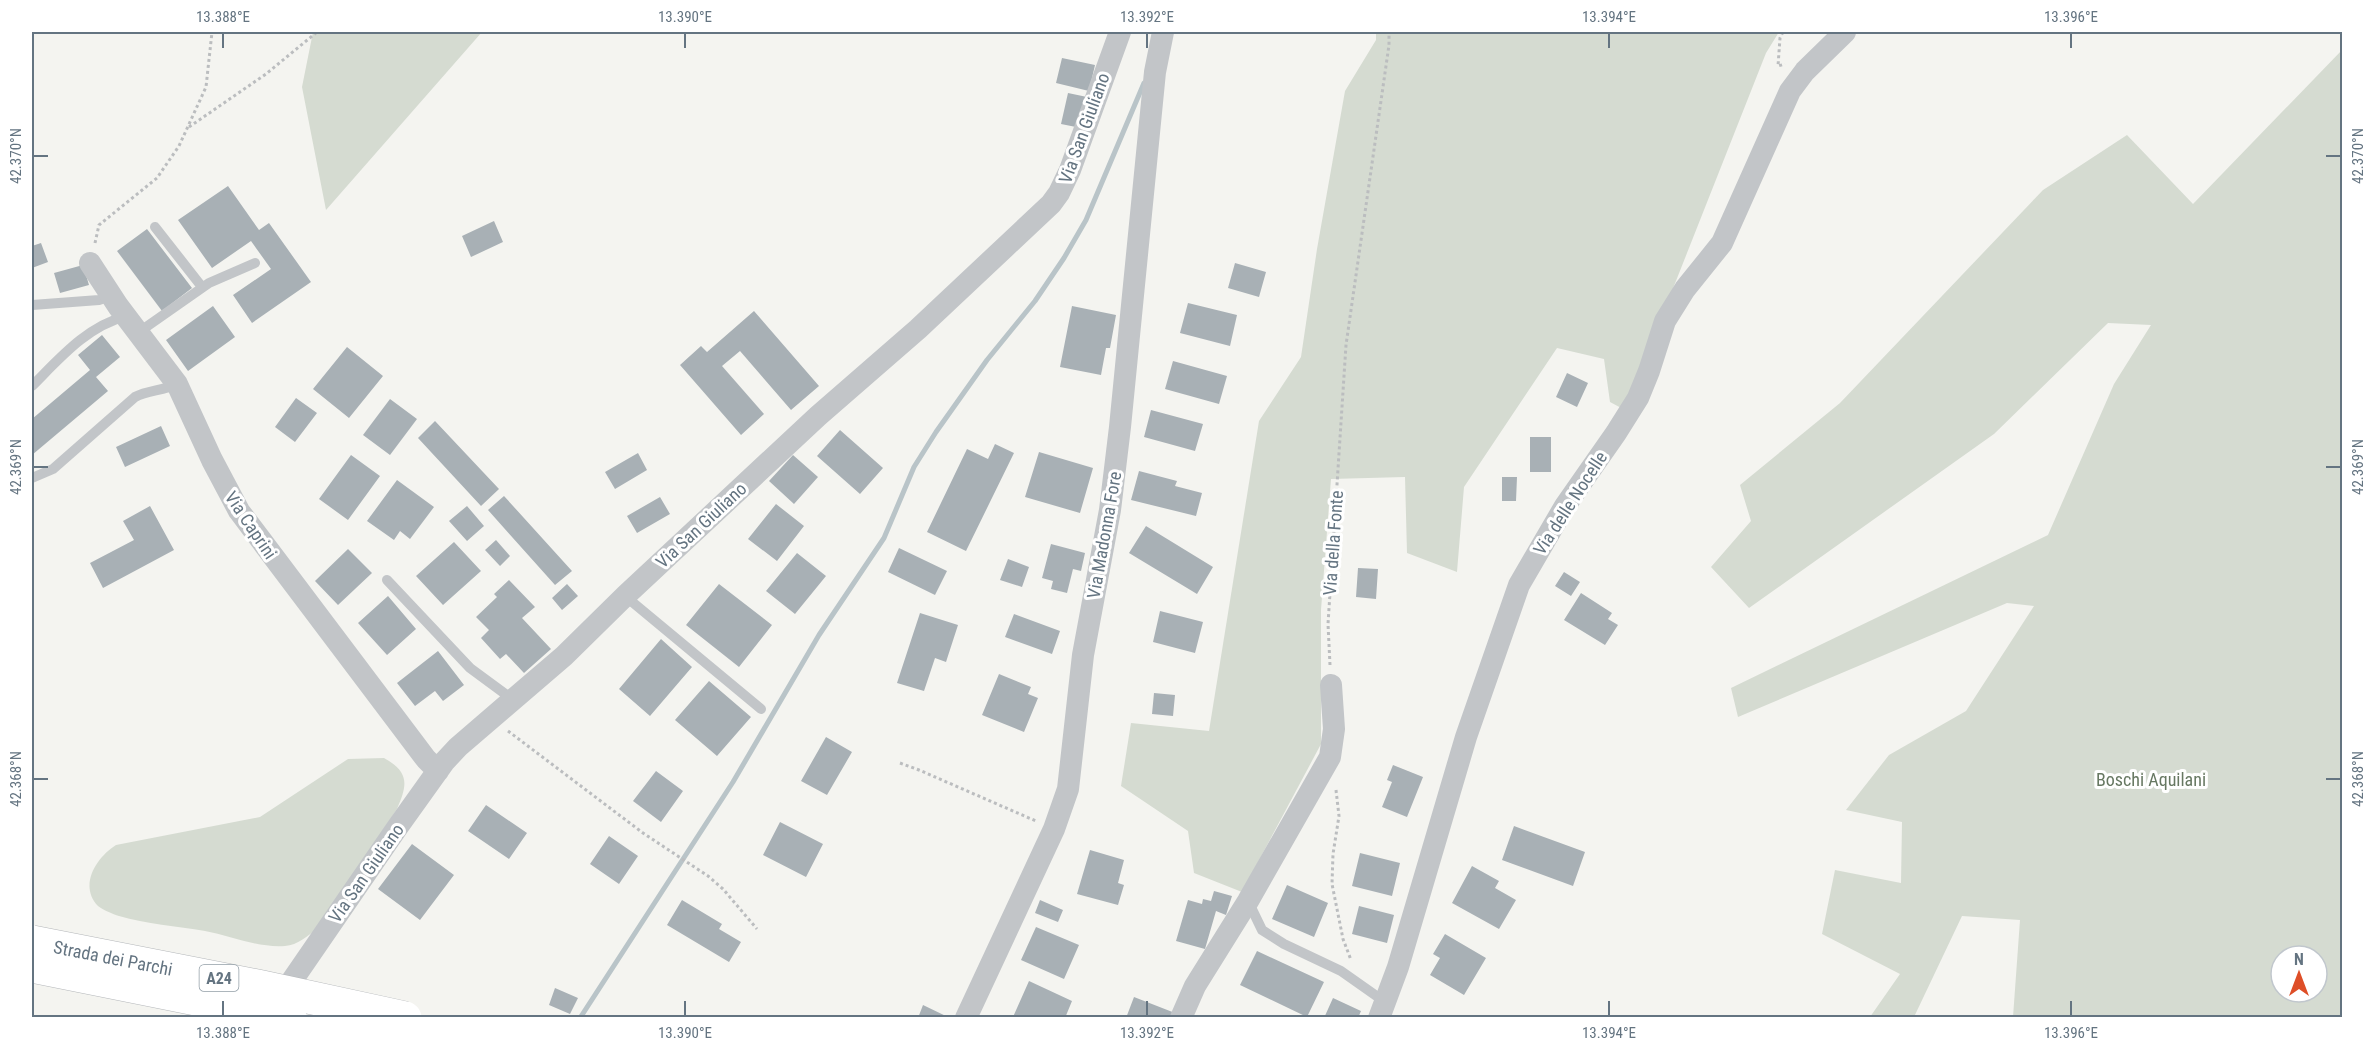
<svg xmlns="http://www.w3.org/2000/svg" width="2374" height="1049" font-family="'Roboto Condensed',sans-serif">
<rect width="100%" height="100%" fill="#f4f4f0"/>
<path fill="#d5dbd1" fill-rule="evenodd" d="M313,32H482L326,210L302,87Z
M1376,32H1779L1766,53L1625,410L1610,402L1604,359L1557,348L1464,487L1457,572L1407,553L1405,477L1331,479L1321,610V744L1242,892L1194,873L1188,831L1121,786L1131,723L1209,731L1259,421L1301,357L1317,249L1345,91L1376,40Z
M2342,50V1017H2013L2020,920L1962,916L1914,1017H1870L1900,974L1822,934L1835,870L1901,883L1902,822L1846,810L1889,755L1966,711L2034,606L2007,603L1738,717L1731,688L2048,535L2114,384L2151,325L2108,323L1994,434L1749,608L1711,567L1751,521L1740,485L1840,403L2043,190L2127,135L2193,204ZM2281,956H2317V992H2281Z
M384,758C409,772 408,784 397,809L317,929C307,936 298,945 285,946C258,948 231,936 205,931C177,926 146,924 119,916C113,914 103,910 98,906C78,885 97,857 116,845L260,817L348,759Z"/>
<g fill="none" stroke-linecap="round" stroke-linejoin="round">
<path stroke="#b9c4c8" stroke-width="5" d="M580,1018L733,782L819,635L884,538L914,467L936,432L987,360L1035,301L1064,258L1086,220L1144,83"/>
</g>
<path fill="#a8b0b5" d="M1062,58L1095,65L1089,91L1056,83Z
M1068,93L1087,97L1081,128L1061,124Z
M228,186L259,230L269,223L311,282L252,323L233,295L271,269L251,241L212,268L178,220Z
M494,221L503,242L471,257L462,236Z
M147,229L192,288L162,311L117,251Z
M41,243L48,262L32,268V246Z
M1235,263L1266,272L1259,297L1228,288Z
M83,265L89,285L60,293L54,273Z
M1188,303L1237,315L1230,346L1180,333Z
M213,306L235,337L188,371L166,340Z
M1072,306L1116,315L1110,348H1106L1101,375L1060,367Z
M754,311L819,386L791,410L740,351L722,366L764,414L741,435L680,365L701,346L707,352Z
M102,335L120,357L96,377L108,391L32,455V419L90,370L78,355Z
M347,347L383,376L349,418L313,389Z
M1173,361L1227,376L1219,404L1165,389Z
M1567,373L1588,383L1577,407L1556,397Z
M296,398L317,413L295,442L275,427Z
M390,399L417,419L390,455L363,435Z
M1151,410L1203,424L1195,451L1144,437Z
M435,421L499,489L481,506L418,438Z
M161,426L170,446L125,467L116,447Z
M840,430L883,468L860,494L817,456Z
M1530,437H1551V472H1530Z
M995,444L1014,453L966,551L927,532L967,449L988,459Z
M1039,452L1093,468L1080,513L1025,497Z
M638,453L647,470L615,489L605,472Z
M351,455L380,476L348,520L319,499Z
M793,455L818,477L794,504L769,481Z
M1139,471L1177,481L1175,486L1202,493L1196,516L1131,500Z
M1502,477H1517L1516,501H1502Z
M397,480L434,507L410,539L400,531L394,540L367,521Z
M504,496L572,571L555,585L488,510Z
M660,497L670,514L637,533L627,516Z
M776,504L804,526L777,561L748,539Z
M150,506L174,550L103,588L90,563L134,540L123,521Z
M467,506L484,526L467,541L449,521Z
M1146,526L1213,567L1197,594L1129,553Z
M496,540L510,556L500,566L485,550Z
M454,542L481,571L443,605L416,576Z
M1051,544L1085,553L1081,571L1073,569L1067,593L1051,589L1053,581L1042,578Z
M899,548L947,571L935,595L888,572Z
M348,549L372,573L338,605L315,581Z
M797,553L826,576L795,614L766,591Z
M1008,559L1029,567L1022,587L1000,580Z
M1358,568L1378,569L1376,599L1356,597Z
M1564,572L1580,582L1571,596L1555,586Z
M509,580L535,607L522,618L551,649L524,673L506,654L500,659L481,638L489,630L476,617L497,597L494,594Z
M567,584L578,596L562,610L552,598Z
M719,584L772,625L739,667L686,625Z
M1581,593L1612,613L1608,619L1618,625L1605,645L1564,620Z
M388,596L416,629L387,655L358,623Z
M1160,611L1203,622L1195,653L1153,642Z
M920,613L958,625L946,662L935,658L924,691L897,683Z
M1014,614L1060,631L1052,654L1005,637Z
M661,639L692,667L650,716L619,689Z
M438,651L464,685L443,701L435,691L415,706L397,683Z
M999,674L1031,687L1028,694L1038,698L1024,732L982,715Z
M709,681L751,717L717,756L675,720Z
M1154,693L1175,695L1173,716L1152,714Z
M826,737L852,752L827,795L801,781Z
M1393,765L1423,777L1407,817L1382,807L1392,782L1387,780Z
M656,771L683,791L661,822L633,801Z
M486,805L527,833L509,859L468,831Z
M780,822L823,844L806,877L763,855Z
M1514,826L1585,852L1573,886L1502,860Z
M609,836L638,856L619,884L590,864Z
M412,844L454,875L420,920L378,889Z
M1090,850L1124,860L1118,883L1124,885L1118,905L1077,894Z
M1360,853L1400,863L1392,896L1352,886Z
M1472,866L1499,881L1495,888L1516,900L1499,929L1452,903Z
M1287,885L1328,903L1314,937L1272,919Z
M1214,891L1232,896L1226,915L1216,911L1205,949L1176,941L1188,900L1202,904L1203,899L1211,901Z
M682,900L722,924L719,929L741,942L729,962L667,925Z
M1040,900L1063,910L1058,922L1035,913Z
M1359,906L1394,915L1387,943L1352,934Z
M1036,927L1079,945L1064,979L1021,960Z
M1445,934L1486,958L1464,995L1430,975L1440,958L1433,954Z
M1257,951L1324,982L1307,1017L1240,985Z
M1029,981L1072,1001L1065,1018L1013,1017Z
M555,988L578,998L570,1014L549,1005Z
M1134,997L1175,1013L1173,1018H1126Z
M1333,998L1361,1011L1358,1018H1324Z
M923,1005L950,1018H918Z"/>
<g fill="none" stroke-linecap="round" stroke-linejoin="round">
<path stroke="#bbbdbf" stroke-width="3" stroke-dasharray="3 3" stroke-linecap="butt" d="M1783,32L1780,38L1778,66L1785,64
M189,127L266,74L317,32
M95,243L99,225L157,178L179,146L206,87L212,32
M1330,665L1328,624L1346,345L1389,45V32
M508,731L643,833L708,876L723,889L757,929
M900,763L919,770L1036,821
M1336,790L1339,816L1333,854L1332,884L1343,939L1351,960"/>
<path stroke="#c2c5c8" stroke-width="10" d="M155,227L202,287
M32,305L99,300L111,296
M139,332L209,283L255,263
M32,386C60,358 86,327 126,316
M32,478L53,469L135,397C148,390 163,391 177,384
M387,580L470,668L512,699
M625,596L761,709
M1248,901L1262,930L1284,944L1341,971L1385,1002"/>
<path stroke="#c2c5c8" stroke-width="22" d="M90,263L118,306L177,384L212,460L239,511L426,759L438,771
M278,1001L399,825L444,762L458,747L564,656L625,596L818,416L918,329L1051,204L1059,193L1070,170L1120,32
M966,1018L1054,829L1068,789L1083,655L1110,510L1120,427L1155,72L1163,32
M1181,1018L1195,986L1248,901L1330,757L1334,729L1331,685
M1379,1018L1398,967L1466,737L1519,585L1565,506L1616,433L1638,398L1649,371L1665,321L1685,289L1722,243L1790,91L1805,71L1845,32"/>
<g stroke="#b4b7ba" stroke-width="34" stroke-linecap="butt">
<path id="highway-bridge" d="M32,942L262,987L405,1018
M32,966L290,1018"/>
</g>
<use href="#highway-bridge" stroke="#fff" stroke-width="33"/>
</g>
<path fill="none" stroke="#647481" stroke-width="2" d="M223,33V48M685,33V48M1147,33V48M1609,33V48M2071,33V48M33,156H48M2326,156H2341M33,467H48M2326,467H2341M33,779H48M2326,779H2341M223,1001V1016M685,1001V1016M1147,1001V1016M1609,1001V1016M2071,1001V1016"/>
<g text-anchor="middle" dominant-baseline="central" stroke-width="6" stroke-linejoin="round" paint-order="stroke">
<rect fill="#fff" stroke="#929ea7" stroke-width="1.5" x="199.5" y="965" width="39" height="26" rx="4.5"/>
<g font-size="16" font-weight="bold" fill="#647481">
<text x="219" y="978">A24</text>
</g>
<g font-size="18" fill="#647481" stroke="#fff">
<text transform="translate(1084 128) rotate(-70)">Via San Giuliano</text>
<text transform="translate(1570 503) rotate(-57)">Via delle Nocelle</text>
<text transform="translate(251 525) rotate(56)">Via Caprini</text>
<text transform="translate(701 525) rotate(-43)">Via San Giuliano</text>
<text transform="translate(1104 535) rotate(-80)">Via Madonna Fore</text>
<text transform="translate(1333 543) rotate(-86)">Via della Fonte</text>
<text transform="translate(366 873) rotate(-55)">Via San Giuliano</text>
<text transform="translate(113 958) rotate(11)">Strada dei Parchi</text>
</g>
<g font-size="18" fill="#677862" stroke="#fff">
<text x="2151" y="779">Boschi Aquilani</text>
</g>
</g>
<rect width="2374" height="1049" fill="none" stroke="#ffffff" stroke-width="66"/>
<g transform="translate(2299 974)"><circle r="28" fill="#ffffff" stroke="#c1c7cd" stroke-width="1.5"/>
<path d="M0-4.5L10 22L0 15L-10 22Z" fill="#de4e27"/>
<text y="-9" font-size="16" font-weight="bold" text-anchor="middle" fill="#647481">N</text>
</g>
<rect x="33" y="33" width="2308" height="983" fill="none" stroke="#647481" stroke-width="2"/>
<g font-size="15" text-anchor="middle" fill="#647481">
<text x="223" y="22">13.388°E</text>
<text x="685" y="22">13.390°E</text>
<text x="1147" y="22">13.392°E</text>
<text x="1609" y="22">13.394°E</text>
<text x="2071" y="22">13.396°E</text>
<text transform="translate(16 156) rotate(-90)" y="5">42.370°N</text>
<text transform="translate(2358 156) rotate(-90)" y="5">42.370°N</text>
<text transform="translate(16 467) rotate(-90)" y="5">42.369°N</text>
<text transform="translate(2358 467) rotate(-90)" y="5">42.369°N</text>
<text transform="translate(16 779) rotate(-90)" y="5">42.368°N</text>
<text transform="translate(2358 779) rotate(-90)" y="5">42.368°N</text>
<text x="223" y="1038">13.388°E</text>
<text x="685" y="1038">13.390°E</text>
<text x="1147" y="1038">13.392°E</text>
<text x="1609" y="1038">13.394°E</text>
<text x="2071" y="1038">13.396°E</text>
</g>
</svg>
